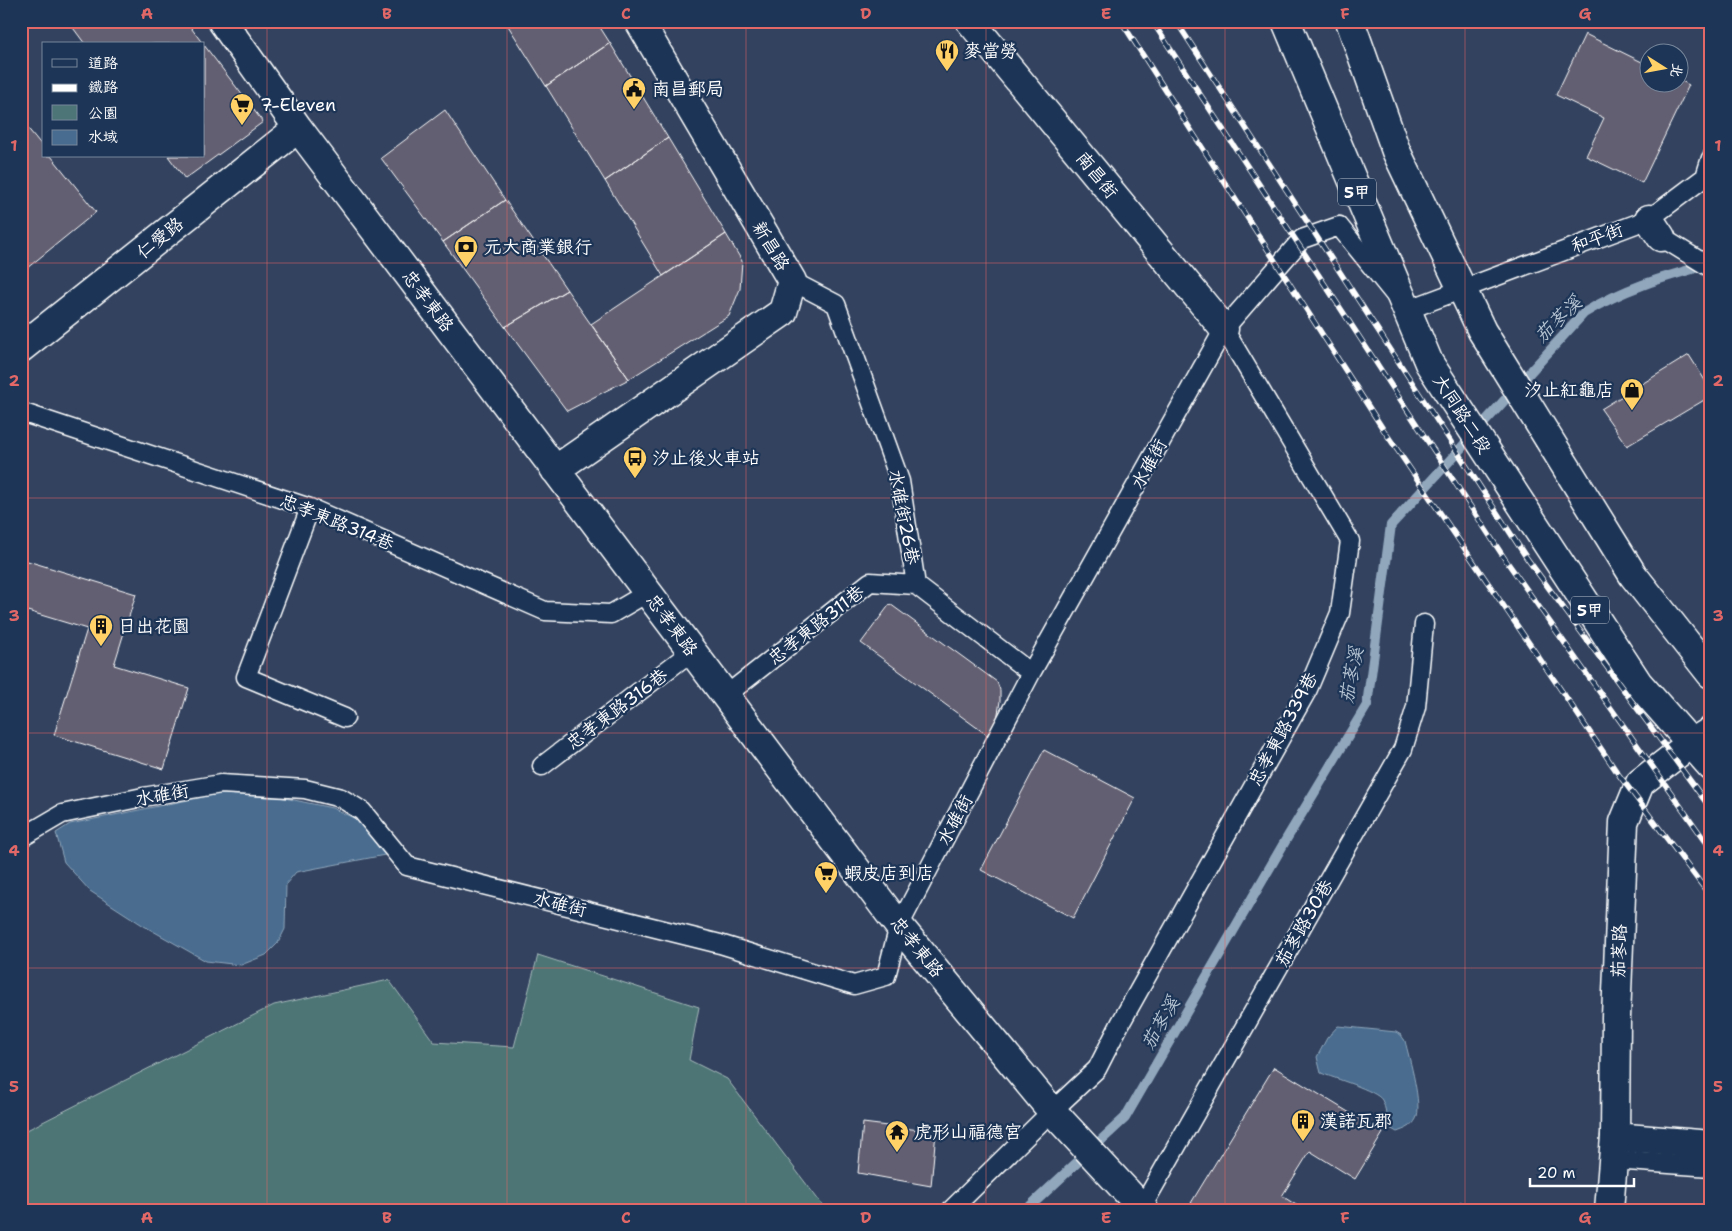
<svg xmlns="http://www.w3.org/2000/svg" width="1732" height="1231" font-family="'Shantell Sans','LXGW WenKai TC',sans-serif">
<rect width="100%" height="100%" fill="#32425f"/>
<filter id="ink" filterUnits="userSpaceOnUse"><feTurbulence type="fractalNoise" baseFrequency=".02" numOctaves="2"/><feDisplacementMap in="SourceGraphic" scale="10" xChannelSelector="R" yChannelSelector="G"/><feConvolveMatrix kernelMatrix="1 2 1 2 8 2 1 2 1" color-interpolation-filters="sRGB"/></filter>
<g filter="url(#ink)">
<path fill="#4d7476" stroke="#a6baba" d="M538,955L699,1007L689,1060L727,1079L826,1210H21V1133L274,1005L389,980L434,1042L514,1047Z"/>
<path fill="#486c8f" stroke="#91a7bc" d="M218,794L275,796L332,808L356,819L385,855L296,872L286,884L285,929L278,943L266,955L241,965L206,961L144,926L90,891L64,862L56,833L70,824Z
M1338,1026L1396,1032L1401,1035L1405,1041C1409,1057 1423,1106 1416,1119C1412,1127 1405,1129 1397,1132L1388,1127C1387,1119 1386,1108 1382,1100C1376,1090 1333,1078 1321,1073L1317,1057L1327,1038Z"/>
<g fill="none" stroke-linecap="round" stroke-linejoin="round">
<path stroke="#91a7bc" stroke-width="10" d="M1026,1210L1125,1118L1287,838L1367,705L1391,525L1584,313C1623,289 1663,277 1707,265"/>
</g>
<path fill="#645f72" stroke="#fff" d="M68,21H186L203,44H85Z
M505,21H596L610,43L546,86Z
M1585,34L1650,66V82H1680V80L1689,85L1642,183L1586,156L1604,118L1556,95Z
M610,43L668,138L605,181L546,86Z
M204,45L263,122L185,179L168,156H204Z
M445,110L505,200L443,242L381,158Z
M21,120L44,148V156H51L96,212L21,273Z
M668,138L726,234L663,276L605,181Z
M505,200L567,290L505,327L443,242Z
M726,234L742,261L740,289L729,316L629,379L591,324Z
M567,290L629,379L567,411L505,327Z
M1689,355L1711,390V396L1627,446L1601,409Z
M21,559L136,594L114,665L189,688L164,769L54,735L87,629L21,609Z
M890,604L997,682L1000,690V701L997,720L987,735L861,643Z
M1044,750L1135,798L1073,918L981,870Z
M1274,1067L1383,1133L1355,1179L1310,1151L1282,1196L1304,1210H1202L1191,1203Z
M863,1123L936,1132L931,1186L858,1173Z
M1461,1202L1473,1210H1456Z"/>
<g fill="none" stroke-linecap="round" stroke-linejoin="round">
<g stroke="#fff" stroke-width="21">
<path id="service" d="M1661,237L1711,268
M792,281L836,304L900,481L916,585L1031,673
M21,412L310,508L545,611L611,614L647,593
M310,508L246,677L345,718
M725,696L870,582L916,585
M542,766L692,651
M21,838L62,814L143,797L221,784L305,789L341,798L362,811L407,866L720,944L854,985L886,976L899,926L1031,673L1224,329L1302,239L1339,226L1407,310L1649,219L1705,177L1711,158
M1613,1160L1711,1167
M1142,1207L1403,749L1416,707L1424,624
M951,1210L1052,1111L1097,1069L1120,1024L1308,689L1340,613L1350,541L1224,329"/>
</g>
<g stroke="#fff" stroke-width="31">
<path id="pedestrian" d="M1615,1137L1711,1145"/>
</g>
<g stroke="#fff" stroke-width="31">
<path id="minor" d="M222,21L298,128L899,926L1052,1111L1144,1210
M970,21L1224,329
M1649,219L1661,237
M21,348L298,128
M555,470L783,312L792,281L639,21"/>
</g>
<g stroke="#fff" stroke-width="31">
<path id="tertiary" d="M1609,1210L1615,1137L1616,1017L1624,822L1640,783L1690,744L1711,731"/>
</g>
<g stroke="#fff" stroke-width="31">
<path id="primary" d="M1286,21L1429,363L1638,683L1711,766
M1350,21L1396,151L1482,331L1633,575L1711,674"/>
</g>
<use href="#service" stroke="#1d3557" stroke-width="18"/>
<use href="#pedestrian" stroke="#1d3557" stroke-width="28"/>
<use href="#minor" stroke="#1d3557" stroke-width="28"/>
<use href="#tertiary" stroke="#1d3557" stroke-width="28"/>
<use href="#primary" stroke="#1d3557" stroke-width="28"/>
<g stroke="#fff" stroke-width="5.5">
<path id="rail" d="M1121,21L1383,429L1619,775L1711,897
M1152,21L1505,559L1711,849
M1176,21L1526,557L1711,809"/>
</g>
<use href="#rail" stroke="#1d3557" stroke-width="4" stroke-dasharray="11" stroke-linecap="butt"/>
</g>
</g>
<path fill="none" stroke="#e26868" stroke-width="1" stroke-opacity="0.55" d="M267,21V1210M507,21V1210M746,21V1210M986,21V1210M1225,21V1210M1465,21V1210M21,263H1711M21,498H1711M21,733H1711M21,968H1711"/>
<defs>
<g id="restaurant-pin" transform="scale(1.25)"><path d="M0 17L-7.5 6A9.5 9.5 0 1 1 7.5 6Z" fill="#ffd166" stroke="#1d3557"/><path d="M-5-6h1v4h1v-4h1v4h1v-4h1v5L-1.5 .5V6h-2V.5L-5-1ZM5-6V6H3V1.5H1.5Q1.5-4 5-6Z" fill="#111"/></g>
<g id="civic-pin" transform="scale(1.25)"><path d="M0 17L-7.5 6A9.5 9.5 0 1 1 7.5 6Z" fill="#ffd166" stroke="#1d3557"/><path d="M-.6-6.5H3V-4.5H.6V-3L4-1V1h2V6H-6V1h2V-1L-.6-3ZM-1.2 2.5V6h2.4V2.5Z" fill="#111"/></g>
<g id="supermarket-pin" transform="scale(1.25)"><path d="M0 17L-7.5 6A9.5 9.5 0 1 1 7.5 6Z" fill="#ffd166" stroke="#1d3557"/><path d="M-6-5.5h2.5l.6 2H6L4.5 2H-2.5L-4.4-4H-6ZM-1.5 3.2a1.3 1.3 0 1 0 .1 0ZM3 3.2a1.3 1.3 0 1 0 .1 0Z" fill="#111"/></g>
<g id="bank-pin" transform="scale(1.25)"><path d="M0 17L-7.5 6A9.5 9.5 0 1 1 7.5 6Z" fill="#ffd166" stroke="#1d3557"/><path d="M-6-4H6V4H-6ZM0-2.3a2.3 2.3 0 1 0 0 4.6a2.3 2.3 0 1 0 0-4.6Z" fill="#111"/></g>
<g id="shop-pin" transform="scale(1.25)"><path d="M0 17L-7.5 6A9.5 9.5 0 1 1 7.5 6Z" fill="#ffd166" stroke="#1d3557"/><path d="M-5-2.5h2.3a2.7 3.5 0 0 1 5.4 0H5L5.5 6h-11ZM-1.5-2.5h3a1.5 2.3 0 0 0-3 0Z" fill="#111"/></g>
<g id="bus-pin" transform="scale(1.25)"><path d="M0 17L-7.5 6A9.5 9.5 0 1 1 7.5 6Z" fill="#ffd166" stroke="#1d3557"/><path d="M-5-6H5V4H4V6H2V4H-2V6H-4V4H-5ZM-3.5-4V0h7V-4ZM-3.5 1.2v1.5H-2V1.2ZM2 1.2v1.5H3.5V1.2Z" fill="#111"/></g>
<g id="building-pin" transform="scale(1.25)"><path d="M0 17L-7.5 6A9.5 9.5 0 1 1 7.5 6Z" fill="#ffd166" stroke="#1d3557"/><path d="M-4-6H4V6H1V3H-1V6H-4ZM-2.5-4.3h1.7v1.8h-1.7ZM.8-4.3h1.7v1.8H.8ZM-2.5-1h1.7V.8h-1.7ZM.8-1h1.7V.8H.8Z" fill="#111"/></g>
<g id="temple-pin" transform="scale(1.25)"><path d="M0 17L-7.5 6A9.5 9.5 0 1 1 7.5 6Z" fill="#ffd166" stroke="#1d3557"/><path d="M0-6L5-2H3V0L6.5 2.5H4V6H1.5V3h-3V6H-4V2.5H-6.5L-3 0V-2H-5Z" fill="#111"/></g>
</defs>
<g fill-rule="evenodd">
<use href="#restaurant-pin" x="947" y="51"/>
<use href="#civic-pin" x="634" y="89"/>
<use href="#supermarket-pin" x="242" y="105"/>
<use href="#bank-pin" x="466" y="247"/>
<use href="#shop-pin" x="1632" y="390"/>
<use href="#bus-pin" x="635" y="458"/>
<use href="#building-pin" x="101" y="626"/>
<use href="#supermarket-pin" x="826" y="873"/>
<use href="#building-pin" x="1303" y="1121"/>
<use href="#temple-pin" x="897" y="1132"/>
</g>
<g text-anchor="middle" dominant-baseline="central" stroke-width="4.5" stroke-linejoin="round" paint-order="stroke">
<g fill="#1d3557" stroke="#bbc2cd" stroke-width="1">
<rect x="1338" y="178.5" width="38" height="27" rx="4"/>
<rect x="1571" y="596.5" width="38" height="27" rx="4"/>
</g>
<g font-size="16" font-weight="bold" fill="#fff">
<text x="1357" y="192">5甲</text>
<text x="1590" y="610">5甲</text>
</g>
<g font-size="18" fill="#fff" stroke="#1d3557" text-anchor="start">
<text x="964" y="51">麥當勞</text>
<text x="652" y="89">南昌郵局</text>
<text x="260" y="105">7-Eleven</text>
<text x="484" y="247">元大商業銀行</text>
<text x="1614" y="390" text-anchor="end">汐止紅龜店</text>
<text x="652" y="458">汐止後火車站</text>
<text x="118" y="626">日出花園</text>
<text x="844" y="873">蝦皮店到店</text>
<text x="1320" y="1121">漢諾瓦郡</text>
<text x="914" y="1132">虎形山福德宮</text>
</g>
<g font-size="18" fill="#fff" stroke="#1d3557">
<text transform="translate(1097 175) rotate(51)">南昌街</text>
<text transform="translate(160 238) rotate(-39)">仁愛路</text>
<text transform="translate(1597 238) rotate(-20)">和平街</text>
<text transform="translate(771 246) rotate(59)">新昌路</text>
<text transform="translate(428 301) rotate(53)">忠孝東路</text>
<text transform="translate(1462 414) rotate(57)">大同路二段</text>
<text transform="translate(1149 464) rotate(-61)">水碓街</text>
<text transform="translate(904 517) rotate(79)">水碓街26巷</text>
<text transform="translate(337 522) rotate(22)">忠孝東路314巷</text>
<text transform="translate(672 625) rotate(53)">忠孝東路</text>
<text transform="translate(816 625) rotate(-38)">忠孝東路311巷</text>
<text transform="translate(617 709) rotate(-37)">忠孝東路316巷</text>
<text transform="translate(1283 729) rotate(-62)">忠孝東路339巷</text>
<text transform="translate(162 795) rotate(-10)">水碓街</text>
<text transform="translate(955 820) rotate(-62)">水碓街</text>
<text transform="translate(560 904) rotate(14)">水碓街</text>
<text transform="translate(1304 923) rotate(-60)">茄苳路30巷</text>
<text transform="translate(917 947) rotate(51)">忠孝東路</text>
<text transform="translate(1619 951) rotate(-88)">茄苳路</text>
</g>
<g font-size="19" font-style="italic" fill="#b6c4d2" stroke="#1d3557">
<text transform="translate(1558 319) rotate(-44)">茄苳溪</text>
<text transform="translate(1351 675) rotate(-79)">茄苳溪</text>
<text transform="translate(1160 1023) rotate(-60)">茄苳溪</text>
</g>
</g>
<rect width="1732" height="1231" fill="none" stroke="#1d3557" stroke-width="55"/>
<rect x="42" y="42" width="162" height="115" fill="#1d3557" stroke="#77869a"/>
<rect x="52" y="59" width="25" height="8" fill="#1d3557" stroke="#77869a"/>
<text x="88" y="68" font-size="15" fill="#ffffff">道路</text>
<rect x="52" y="84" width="25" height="8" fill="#ffffff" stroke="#77869a"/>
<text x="88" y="92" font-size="15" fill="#ffffff">鐵路</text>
<rect x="52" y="105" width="25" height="15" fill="#4d7476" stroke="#77869a"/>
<text x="88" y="118" font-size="15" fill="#ffffff">公園</text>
<rect x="52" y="130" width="25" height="15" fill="#486c8f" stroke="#77869a"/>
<text x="88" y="142" font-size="15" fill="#ffffff">水域</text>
<g transform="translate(1664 68) rotate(101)"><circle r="24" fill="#1d3557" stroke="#77869a"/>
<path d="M0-4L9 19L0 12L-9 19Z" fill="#ffd166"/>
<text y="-8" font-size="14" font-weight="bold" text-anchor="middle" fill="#ffffff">北</text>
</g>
<path d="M1530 1178v8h104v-8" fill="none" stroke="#ffffff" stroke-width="2.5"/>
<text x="1537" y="1178" font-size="15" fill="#ffffff" stroke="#1d3557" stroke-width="4" paint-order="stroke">20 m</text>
<rect x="28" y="28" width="1676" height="1176" fill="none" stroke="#e26868" stroke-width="2"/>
<g font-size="16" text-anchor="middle" font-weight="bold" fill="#e26868">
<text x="147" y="19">A</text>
<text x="387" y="19">B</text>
<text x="626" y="19">C</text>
<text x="866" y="19">D</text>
<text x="1106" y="19">E</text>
<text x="1345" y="19">F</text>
<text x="1585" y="19">G</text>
<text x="14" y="151">1</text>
<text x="1718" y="151">1</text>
<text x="14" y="386">2</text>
<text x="1718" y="386">2</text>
<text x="14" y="621">3</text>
<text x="1718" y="621">3</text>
<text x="14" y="856">4</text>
<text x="1718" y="856">4</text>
<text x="14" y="1092">5</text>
<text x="1718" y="1092">5</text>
<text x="147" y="1223">A</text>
<text x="387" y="1223">B</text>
<text x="626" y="1223">C</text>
<text x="866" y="1223">D</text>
<text x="1106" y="1223">E</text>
<text x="1345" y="1223">F</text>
<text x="1585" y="1223">G</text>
</g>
</svg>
